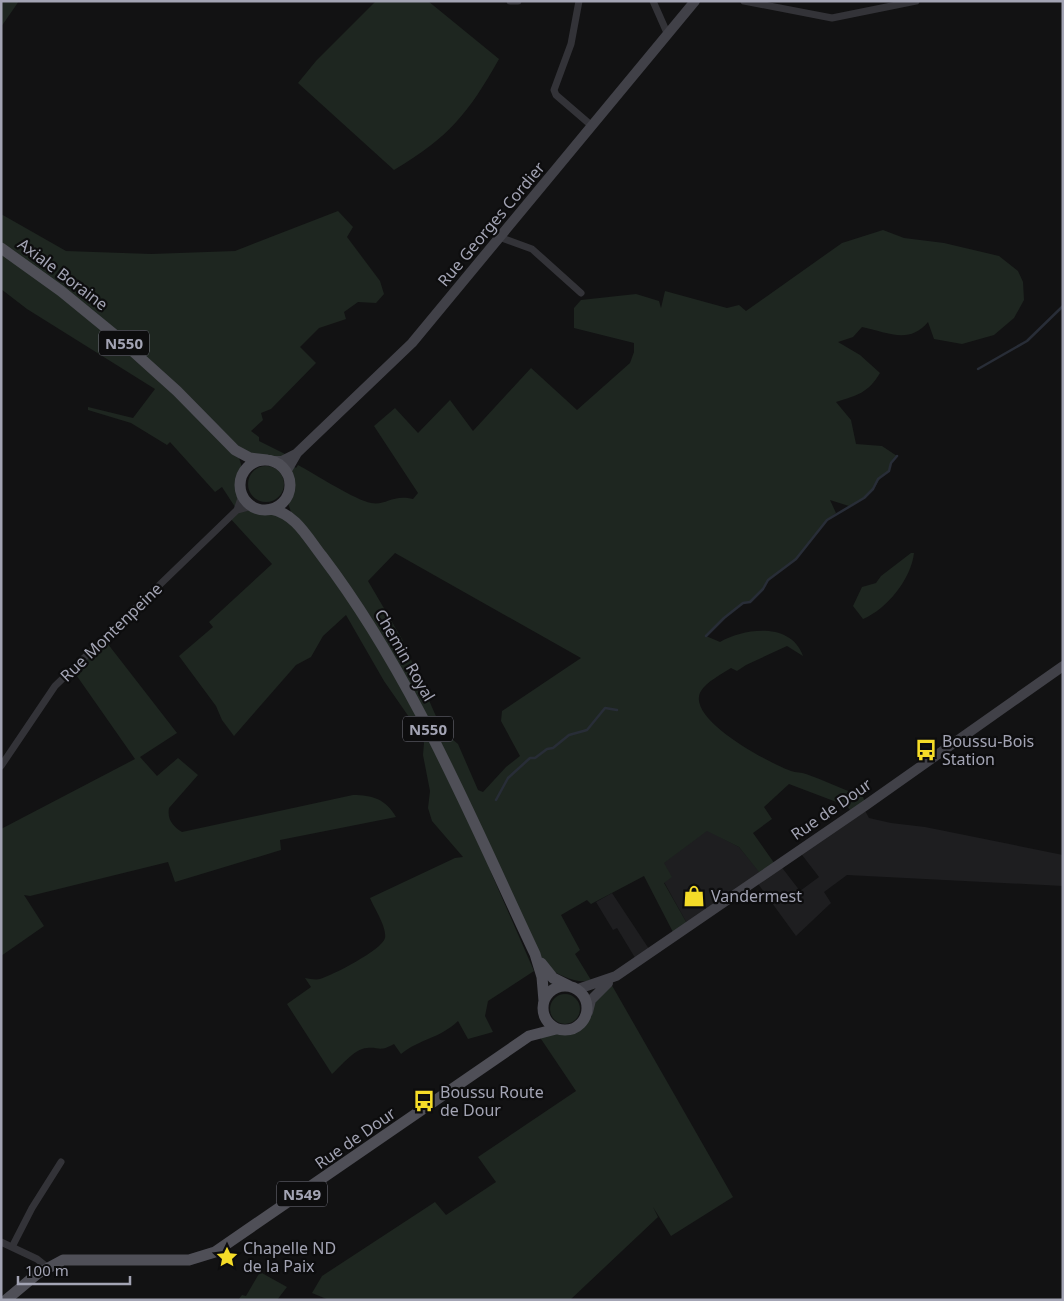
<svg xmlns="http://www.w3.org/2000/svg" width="1064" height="1301" font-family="'Noto Sans',sans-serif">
<rect width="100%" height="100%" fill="#121213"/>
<path fill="#1e1e20" d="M863,807L869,818L891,823L925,827L1063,855V886L847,875L824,892L831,903L796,936L756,881L689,927L664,882L663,863L707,830L739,847L763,876L780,865L800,891L819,877L799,851Z
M612,893L651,952L637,961L617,928L613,930L596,902Z"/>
<path fill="#1e2620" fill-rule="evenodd" d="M1,1H19L1,27Z
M376,1H428L499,59C468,114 449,137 394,170L298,83L316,61Z
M338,211L353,227L347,237L380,281L384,294L376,303L358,302L344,312L346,319L319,328L300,347L316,363L271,409L261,413L263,420L251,431L259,437V441L291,457L239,458C245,473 239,476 241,489C244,507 257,507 271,509C278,510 287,515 293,518L288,503L290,484L286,472L290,463L296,468L298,465C313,473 357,501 371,503C386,506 392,494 413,499L418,493L374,426L395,408L418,433L450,400L473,431L531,368L577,410L630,363L634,352V343L574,328V308L581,300L636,294L659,301L661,308L665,291L727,308L739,305L746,311L842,243L883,230L904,238L944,243L999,256L1018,271L1023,282L1024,300L1014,318L994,335L962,344L934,339L928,322C909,345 887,332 862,327L853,337L838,342L860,355L880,373C868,393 858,395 836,402L851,420L856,444L882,446L897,456L891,463L889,471C879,476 879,482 873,490C867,498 857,502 849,506L830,500L836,513L827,520L796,559L768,580L763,589L750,602L743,603L724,618L706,636L720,642C745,628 791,622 803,656L787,646L746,665L737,671L731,668C722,674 706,682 701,691C684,719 771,764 791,771C796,773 801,772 806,774C824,780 841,789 859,795L863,797L866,805L853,814L847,806L789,784L764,807L772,819L753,833L777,867L763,877L739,847L707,831L664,863L672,877L664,883L689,927L675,936L644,876L591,904L587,900L561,915L580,950L575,954L591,980C579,985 558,975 547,967L490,870L534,971L488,1001L485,1016L493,1032L468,1039L458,1021C439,1039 421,1038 401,1054L394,1044C380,1052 380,1047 367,1048C354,1049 341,1066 332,1074L287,1004L311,987L305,978C310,979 316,980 320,979C333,975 382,950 385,938C387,927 374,908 370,898L455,858L463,857L432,821L428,808L430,791L423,755L424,743L413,719L409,717L384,681L346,615L323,636L311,657L296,665L234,736L222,720L216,706L179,656L213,627L209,622L272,564L229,517L237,510L222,487L215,492L170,442L167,445L131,423L88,410V407L133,418L155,389L27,309L1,289V214L66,251L151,254L235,251ZM395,553L581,658L502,711L501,721L520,756L506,767L483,792L478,790L458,744L452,739H446L402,639L368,581Z
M248 484a18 18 0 1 1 36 0a18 18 0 1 1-36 0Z
M911,553H914C911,579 887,609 863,619L853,606L862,587L876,583L881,576Z
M104,639L177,733L140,757L157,776L178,758L198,775L169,808C167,820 173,826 182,832L353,795C372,795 386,799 396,817L280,840L281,850L175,882L168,862L30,896L24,895L44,926L1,956V829L135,759L72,669Z
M610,982L733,1197L671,1236L653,1207L658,1217L570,1300H329L312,1293L322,1276L435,1202L446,1215L496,1182L478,1157L576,1091L537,1033L576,1029L586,1019L591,1000Z
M550 1009a15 15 0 1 1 30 0a15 15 0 1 1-30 0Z
M260,1272L287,1287L277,1300H238L242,1295L246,1296Z"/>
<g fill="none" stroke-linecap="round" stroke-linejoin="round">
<path stroke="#282d37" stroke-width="2.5" d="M978,369L1027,341L1063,306
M706,636L724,618L743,603L750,602L763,589L768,580L796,559L827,520L864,498L873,489L878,479L889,471L891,463L897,456
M496,800L508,778L530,758H535L547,749L553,748L569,735L587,730L605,708L617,710"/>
<path stroke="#333338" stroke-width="7" d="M510,1H518
M579,1L571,44L554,90L556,95L592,126
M653,1L668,35
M744,1L832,18L916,1
M499,237L532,249L581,293
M237,510L252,506
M1,766L55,686L237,510L242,495
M1,1242L37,1259L47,1267
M12,1247L32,1208L61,1162"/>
<path stroke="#414148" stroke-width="10" d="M272,461H282L296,454
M286,472L297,453L412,343L695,1
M578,989L616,976L866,805L1063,666
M588,1012L591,1000L608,983"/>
<path stroke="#4f4f57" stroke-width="11" d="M1,248L61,291L116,336L177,391L235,450L250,458L267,460
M240 485a25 25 0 1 1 50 0a25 25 0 1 1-50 0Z
M271,509C296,514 307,537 322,556C413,676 471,818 535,954L542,977L544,1001
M541,963L553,978L569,986
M543 1008a22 22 0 1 1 44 0a22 22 0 1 1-44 0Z
M6,1300L37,1274L63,1260H189L215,1252L529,1036L556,1029"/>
</g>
<defs>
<g id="bus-bare" transform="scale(1.725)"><path d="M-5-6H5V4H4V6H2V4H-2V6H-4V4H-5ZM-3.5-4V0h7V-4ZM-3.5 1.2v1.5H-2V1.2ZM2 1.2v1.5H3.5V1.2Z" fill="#f5dc28" stroke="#0d0d0e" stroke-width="2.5" paint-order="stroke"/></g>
<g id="shop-bare" transform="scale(1.725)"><path d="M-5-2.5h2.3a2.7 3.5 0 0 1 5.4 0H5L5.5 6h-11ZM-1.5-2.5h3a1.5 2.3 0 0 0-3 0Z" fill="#f5dc28" stroke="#0d0d0e" stroke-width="2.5" paint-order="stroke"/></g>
<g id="sight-bare" transform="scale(1.725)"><path d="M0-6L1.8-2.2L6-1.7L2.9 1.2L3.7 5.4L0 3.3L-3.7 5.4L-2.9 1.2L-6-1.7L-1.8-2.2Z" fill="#f5dc28" stroke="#0d0d0e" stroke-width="2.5" paint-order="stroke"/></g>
</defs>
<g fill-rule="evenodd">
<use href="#bus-bare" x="926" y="750"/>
<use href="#shop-bare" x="694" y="896"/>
<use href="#bus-bare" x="424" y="1101"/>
<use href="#sight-bare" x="227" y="1257"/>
</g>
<g text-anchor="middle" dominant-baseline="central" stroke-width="4.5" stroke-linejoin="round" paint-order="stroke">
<g fill="#0d0d0e" stroke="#767782" stroke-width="1">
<rect x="99" y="330.5" width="50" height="25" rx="4"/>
<rect x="403" y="716.5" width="50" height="25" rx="4"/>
<rect x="277" y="1181.5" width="50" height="25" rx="4"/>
</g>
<g font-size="15" font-weight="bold" fill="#a3a4b4">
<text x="124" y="343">N550</text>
<text x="428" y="729">N550</text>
<text x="302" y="1194">N549</text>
</g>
<g font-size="16" fill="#a3a4b4" stroke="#0d0d0e">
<text transform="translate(491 224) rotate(-50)">Rue Georges Cordier</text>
<text transform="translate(63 274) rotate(37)">Axiale Boraine</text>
<text transform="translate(111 632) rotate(-44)">Rue Montenpeine</text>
<text transform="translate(405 655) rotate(60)">Chemin Royal</text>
<text transform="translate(831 809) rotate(-35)">Rue de Dour</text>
<text transform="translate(355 1138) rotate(-35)">Rue de Dour</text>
</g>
<g font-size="16" fill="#a3a4b4" stroke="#0d0d0e" text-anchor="start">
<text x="942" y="741">Boussu-Bois<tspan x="942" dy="18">Station</tspan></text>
<text x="711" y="896">Vandermest</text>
<text x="440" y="1092">Boussu Route<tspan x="440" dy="18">de Dour</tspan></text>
<text x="243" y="1248">Chapelle ND<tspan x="243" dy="18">de la Paix</tspan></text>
</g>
</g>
<rect width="1064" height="1301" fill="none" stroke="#a3a4b4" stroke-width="5"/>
<path d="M18 1276v8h112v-8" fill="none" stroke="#a3a4b4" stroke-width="2.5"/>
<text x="25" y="1276" font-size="15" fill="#a3a4b4" stroke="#0d0d0e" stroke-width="4" paint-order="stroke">100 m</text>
</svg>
